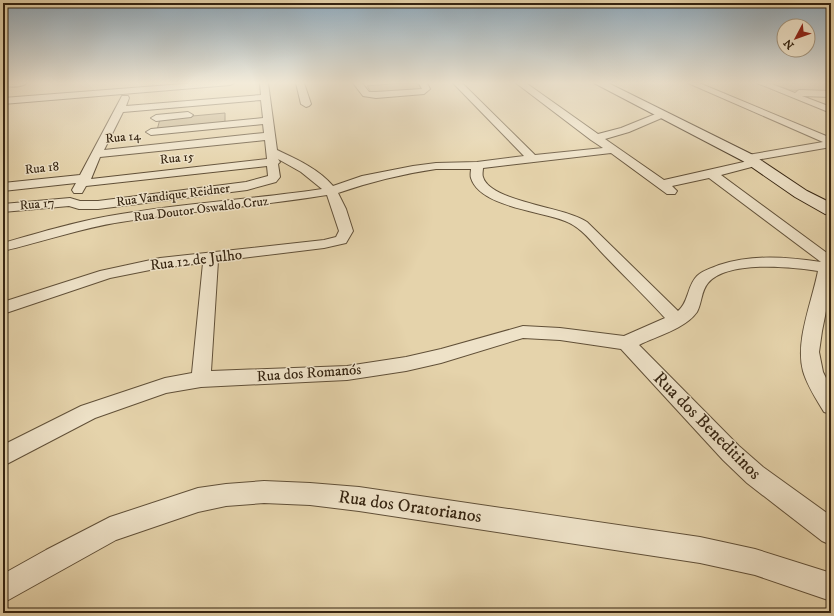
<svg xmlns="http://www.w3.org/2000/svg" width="834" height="616" font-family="'IM FELL DW Pica',serif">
<rect width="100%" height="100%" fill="#e5d3ab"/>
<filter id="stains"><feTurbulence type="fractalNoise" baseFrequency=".005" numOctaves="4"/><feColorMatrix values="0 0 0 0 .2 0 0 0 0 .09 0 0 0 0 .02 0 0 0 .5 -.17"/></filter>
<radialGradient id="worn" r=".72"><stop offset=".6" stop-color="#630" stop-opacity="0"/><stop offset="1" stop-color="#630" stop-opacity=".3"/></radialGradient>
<path fill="#c7b591" stroke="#7e6c51" d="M402,83H417L422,89L372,94L367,86Z
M768,83H831V92L790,90Z
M225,113V124L157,130L160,119Z"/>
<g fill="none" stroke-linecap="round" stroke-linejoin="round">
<g stroke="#615038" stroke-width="2">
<path id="street" d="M3,83H27C22,87 11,87 4,86Z
M196,83H234L230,85L3,104V98Z
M260,83H268L277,150C296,159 319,169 333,186L362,176L413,166L436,163L477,162L524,156L453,83H462L535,155L603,148L591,140L516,83H526L598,134L621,128L658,113H664L666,115L664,117L629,132L605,139L664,180L748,161L742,158L748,155L823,142L688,83H699L831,138V147L756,160L761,163L759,165L721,175L831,256V286L822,331L819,352L823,372L831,388V414L824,412C816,399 807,385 803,371C795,341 812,302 818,271C791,267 728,260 708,283C701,291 702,303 697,312C685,329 657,336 639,345L739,446L763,467L831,516V545L822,541L747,483L723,460L621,349L560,340L523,338L441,363L406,371L347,380L201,387L166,393L95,418L3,466V445L81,406L165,378L192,373L203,263L160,268L110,278L3,314V302L100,271L160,258L324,240L336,237L339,231L327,195C259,206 190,211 121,222C81,228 42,242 3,251V243C42,232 81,220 121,214C188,203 255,199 322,189L301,172L278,159L280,162L278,164L280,177L276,182L247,190L98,209H79L69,206L3,212V204L70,198L80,201H98L246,182L268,176L267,166L86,186L82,193H74L72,190L76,183L3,191V183L80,175L122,96H128L129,98L126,106L261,95ZM261,100L263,118L151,129L146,132L151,135L263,124L264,133L104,150L123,112ZM265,140L267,159L91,179L100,157ZM611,153L667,194H675L677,191L672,186L709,178L821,262C787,257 753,254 719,265C712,268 703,270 697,276C687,286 689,302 678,311L587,222C566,207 490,202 483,177C482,175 483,170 483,168ZM436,169H471C471,171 470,175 471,178C480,207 541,211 565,221C582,227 593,244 606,257C625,277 646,297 665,318L624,336L560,328L523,326L441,349L406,357L347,366L211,371L218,261L324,248L346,243L353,231L346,209L338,193C370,182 402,174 436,169Z
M296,83H304L311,104L309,106L306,107L301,104Z
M353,83H362L369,92H376L422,89L419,83H427L430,89L424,94L376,98L363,96Z
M757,83H769L795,93L799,90L831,91V97L802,96L831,107V113Z
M188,112L193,115L191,117L156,121L151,118L156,115Z
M264,481L310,483L359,487L700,537L755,549L831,573V601L755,575L700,563L359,511L310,505L264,503L226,506L198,512L116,540L3,603V574L46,550L110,517L198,488L226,484Z"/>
</g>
<g stroke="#352411" stroke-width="2">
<path id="secondary" d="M594,83H608L753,155L807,191L831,203V215L825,214L795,197L743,161Z"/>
</g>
<use href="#street" fill="#eee2c8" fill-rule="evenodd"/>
<use href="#secondary" fill="#eee2c8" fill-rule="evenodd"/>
</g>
<linearGradient id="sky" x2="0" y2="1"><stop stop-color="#8fa9bb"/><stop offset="0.49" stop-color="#f3ebd9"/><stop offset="1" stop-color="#f3ebd9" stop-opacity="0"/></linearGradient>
<rect width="834" height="169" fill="url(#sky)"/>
<g text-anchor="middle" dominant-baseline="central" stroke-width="3" stroke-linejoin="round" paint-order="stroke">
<g font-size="13" fill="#352411" stroke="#eee2c8">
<text transform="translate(123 137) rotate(-6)">Rua 14</text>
<text transform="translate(177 158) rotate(-6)">Rua 15</text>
<text transform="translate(42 168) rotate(-6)">Rua 18</text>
<text transform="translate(173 195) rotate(-7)">Rua Vandique Reidner</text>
<text transform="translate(37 204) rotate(-5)">Rua 17</text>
<text transform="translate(201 209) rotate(-7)">Rua Doutor Oswaldo Cruz</text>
</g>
<g font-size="15" fill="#352411" stroke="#eee2c8">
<text transform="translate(196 260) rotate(-7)">Rua 12 de Julho</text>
<text transform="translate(309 373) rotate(-4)">Rua dos Romanós</text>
</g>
<g font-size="18" fill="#352411" stroke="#eee2c8">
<text transform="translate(707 426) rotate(45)">Rua dos Beneditinos</text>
<text transform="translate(410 507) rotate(8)">Rua dos Oratorianos</text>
</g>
</g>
<rect width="834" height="616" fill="none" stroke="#e5d3ab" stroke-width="16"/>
<rect x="4" y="4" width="826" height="608" fill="none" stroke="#352411" stroke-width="2"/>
<rect x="8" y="8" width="818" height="600" fill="none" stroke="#352411"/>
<g transform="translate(796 38) rotate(229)"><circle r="19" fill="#eee2c8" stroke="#a4967f"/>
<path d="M0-3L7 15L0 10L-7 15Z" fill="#8f2418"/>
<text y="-6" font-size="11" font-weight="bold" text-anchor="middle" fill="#352411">N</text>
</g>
<rect width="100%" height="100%" filter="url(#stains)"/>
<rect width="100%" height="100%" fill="url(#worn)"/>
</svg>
